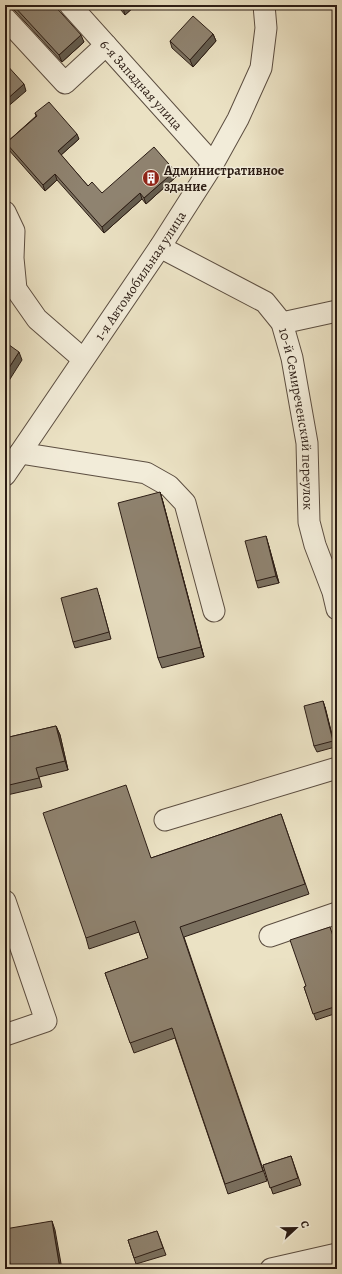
<svg xmlns="http://www.w3.org/2000/svg" width="342" height="1274" font-family="Alegreya,serif">
<rect width="100%" height="100%" fill="#ebe2c4"/>
<filter id="stains"><feTurbulence type="fractalNoise" baseFrequency=".005" numOctaves="4"/><feColorMatrix values="0 0 0 0 .2 0 0 0 0 .09 0 0 0 0 .02 0 0 0 .5 -.17"/></filter>
<radialGradient id="worn" r=".72"><stop offset=".6" stop-color="#630" stop-opacity="0"/><stop offset="1" stop-color="#630" stop-opacity=".3"/></radialGradient>
<g fill="none" stroke-linecap="round" stroke-linejoin="round">
<g stroke="#5c4e41" stroke-width="23">
<g id="minor">
<path id="s1" d="M70,5L213,164"/>
<path d="M5,18L65,83L106,45"/>
<path d="M5,212L14,231L13,258L16,289L37,319L83,359"/>
<path id="s2" d="M160,247L265,302L282,323L292,358L307,443L309,522L315,545L333,592L337,609"/>
<path d="M282,323L337,311"/>
<path d="M20,453L146,473L169,486L185,503L214,611"/>
<path id="s3" d="M5,475L160,247L213,164L238,119L261,68L266,28L264,5"/>
<path d="M165,820L337,768"/>
<path d="M5,901L46,1021L5,1035"/>
<path d="M270,936L337,913"/>
<path d="M271,1269L337,1254"/>
</g>
</g>
<use href="#minor" stroke="#f2ecd9" stroke-width="21"/>
</g>
<path fill="#7b7160" stroke="#2c1d15" d="M5,5H54L84,42L62,62L14,10L8,6H5Z
M117,5H136L125,15Z
M213,34L216,41L193,67L172,48L170,41Z
M35,113L79,139L61,155L88,186L102,193L177,176L146,204L142,199L104,233L57,180L45,191L8,149L6,143L36,116Z
M160,492L163,502L204,657L162,668L158,658Z
M268,543L279,583L258,588L256,581Z
M99,595L111,639L75,648L73,642Z
M325,707L335,747L317,752L314,746Z
M56,726L60,735L68,770L39,777L42,787L7,795L5,790V738Z
M281,814L309,894L184,937L267,1181L228,1194L175,1038L134,1053L105,973L148,958L139,932L89,949L86,938L151,858Z
M337,947V1013L316,1020L304,987L306,986Z
M291,1156L301,1185L273,1194L263,1165Z
M157,1231L166,1255L136,1264L128,1240Z"/>
<path fill="#645c4e" stroke="#2c1d15" d="M126,5H136L125,15L123,8Z
M213,34L216,41L193,67L190,60Z
M81,35L84,42L62,62L59,55Z
M24,84L26,91L5,109V101Z
M77,134L79,139L60,156L58,151Z
M175,171L177,176L146,204L144,198Z
M55,174L57,180L45,191L43,185Z
M140,193L142,199L104,233L102,227Z
M19,352L22,360L5,387V374Z
M160,492L163,502L204,657L201,647Z
M266,536L268,543L279,583L276,576Z
M323,701L325,707L335,747L333,741Z
M56,726L60,735L68,770L65,761Z
M52,1221L55,1230L62,1269H60Z"/>
<path fill="#8f8370" stroke="#2c1d15" d="M13,5H54L81,35L59,55Z
M120,5H126L123,8Z
M193,16L213,34L190,60L170,41Z
M5,63L24,84L5,101Z
M49,102L77,134L58,151L88,186L92,182L102,193L154,147L175,171L144,198L140,193L102,227L55,174L43,185L6,143L37,116L35,113Z
M5,342L19,352L5,374Z
M160,492L201,647L158,658L118,503Z
M266,536L276,576L256,581L245,541Z
M97,588L109,632L73,642L61,598Z
M323,701L333,741L314,746L304,706Z
M56,726L65,761L36,768L39,778L5,786V738Z
M126,785L151,858L281,814L305,884L180,927L263,1171L225,1184L172,1028L130,1043L105,973L148,958L135,921L86,938L43,813Z
M330,927L337,948V1006L313,1014L304,987L306,986L290,940Z
M291,1156L298,1178L270,1188L263,1165Z
M52,1221L60,1269H11L5,1236V1229Z
M157,1231L163,1248L134,1258L128,1240Z"/>
<defs>
<g id="building-disc" transform="scale(0.9)"><circle r="9.5" fill="#8f2418" stroke="#f2ecd9"/><path d="M-4-6H4V6H1V3H-1V6H-4ZM-2.5-4.3h1.7v1.8h-1.7ZM.8-4.3h1.7v1.8H.8ZM-2.5-1h1.7V.8h-1.7ZM.8-1h1.7V.8H.8Z" fill="#fff"/></g>
</defs>
<g fill-rule="evenodd">
<use href="#building-disc" x="151" y="178"/>
</g>
<g text-anchor="middle" dominant-baseline="central" stroke-width="3" stroke-linejoin="round" paint-order="stroke">
<g font-size="14" fill="#2c1d15" stroke="#f2ecd9">
<text stroke="none"><textPath href="#s1" startOffset="107">6-я Западная улица</textPath></text>
<text stroke="none"><textPath href="#s3" startOffset="241">1-я Автомобильная улица</textPath></text>
<text stroke="none"><textPath href="#s2" startOffset="243">10-й Семиреченский переулок</textPath></text>
</g>
<g font-size="14" font-weight="bold" fill="#2c1d15" stroke="#f2ecd9" text-anchor="start">
<text x="164" y="170">Административное<tspan x="164" dy="16">здание</tspan></text>
</g>
</g>
<rect width="342" height="1274" fill="none" stroke="#ebe2c4" stroke-width="20"/>
<rect x="6" y="6" width="330" height="1262" fill="none" stroke="#2c1d15" stroke-width="2"/>
<rect x="10" y="10" width="322" height="1254" fill="none" stroke="#2c1d15"/>
<g transform="translate(296 1228) rotate(68)" stroke="#f2ecd9" stroke-width="3" paint-order="stroke">
<path d="M0-3L7 15L0 10L-7 15Z" fill="#2c1d15"/>
<text y="-6" font-size="11" font-weight="bold" text-anchor="middle" fill="#2c1d15">С</text>
</g>
<rect width="100%" height="100%" filter="url(#stains)"/>
<rect width="100%" height="100%" fill="url(#worn)"/>
</svg>
